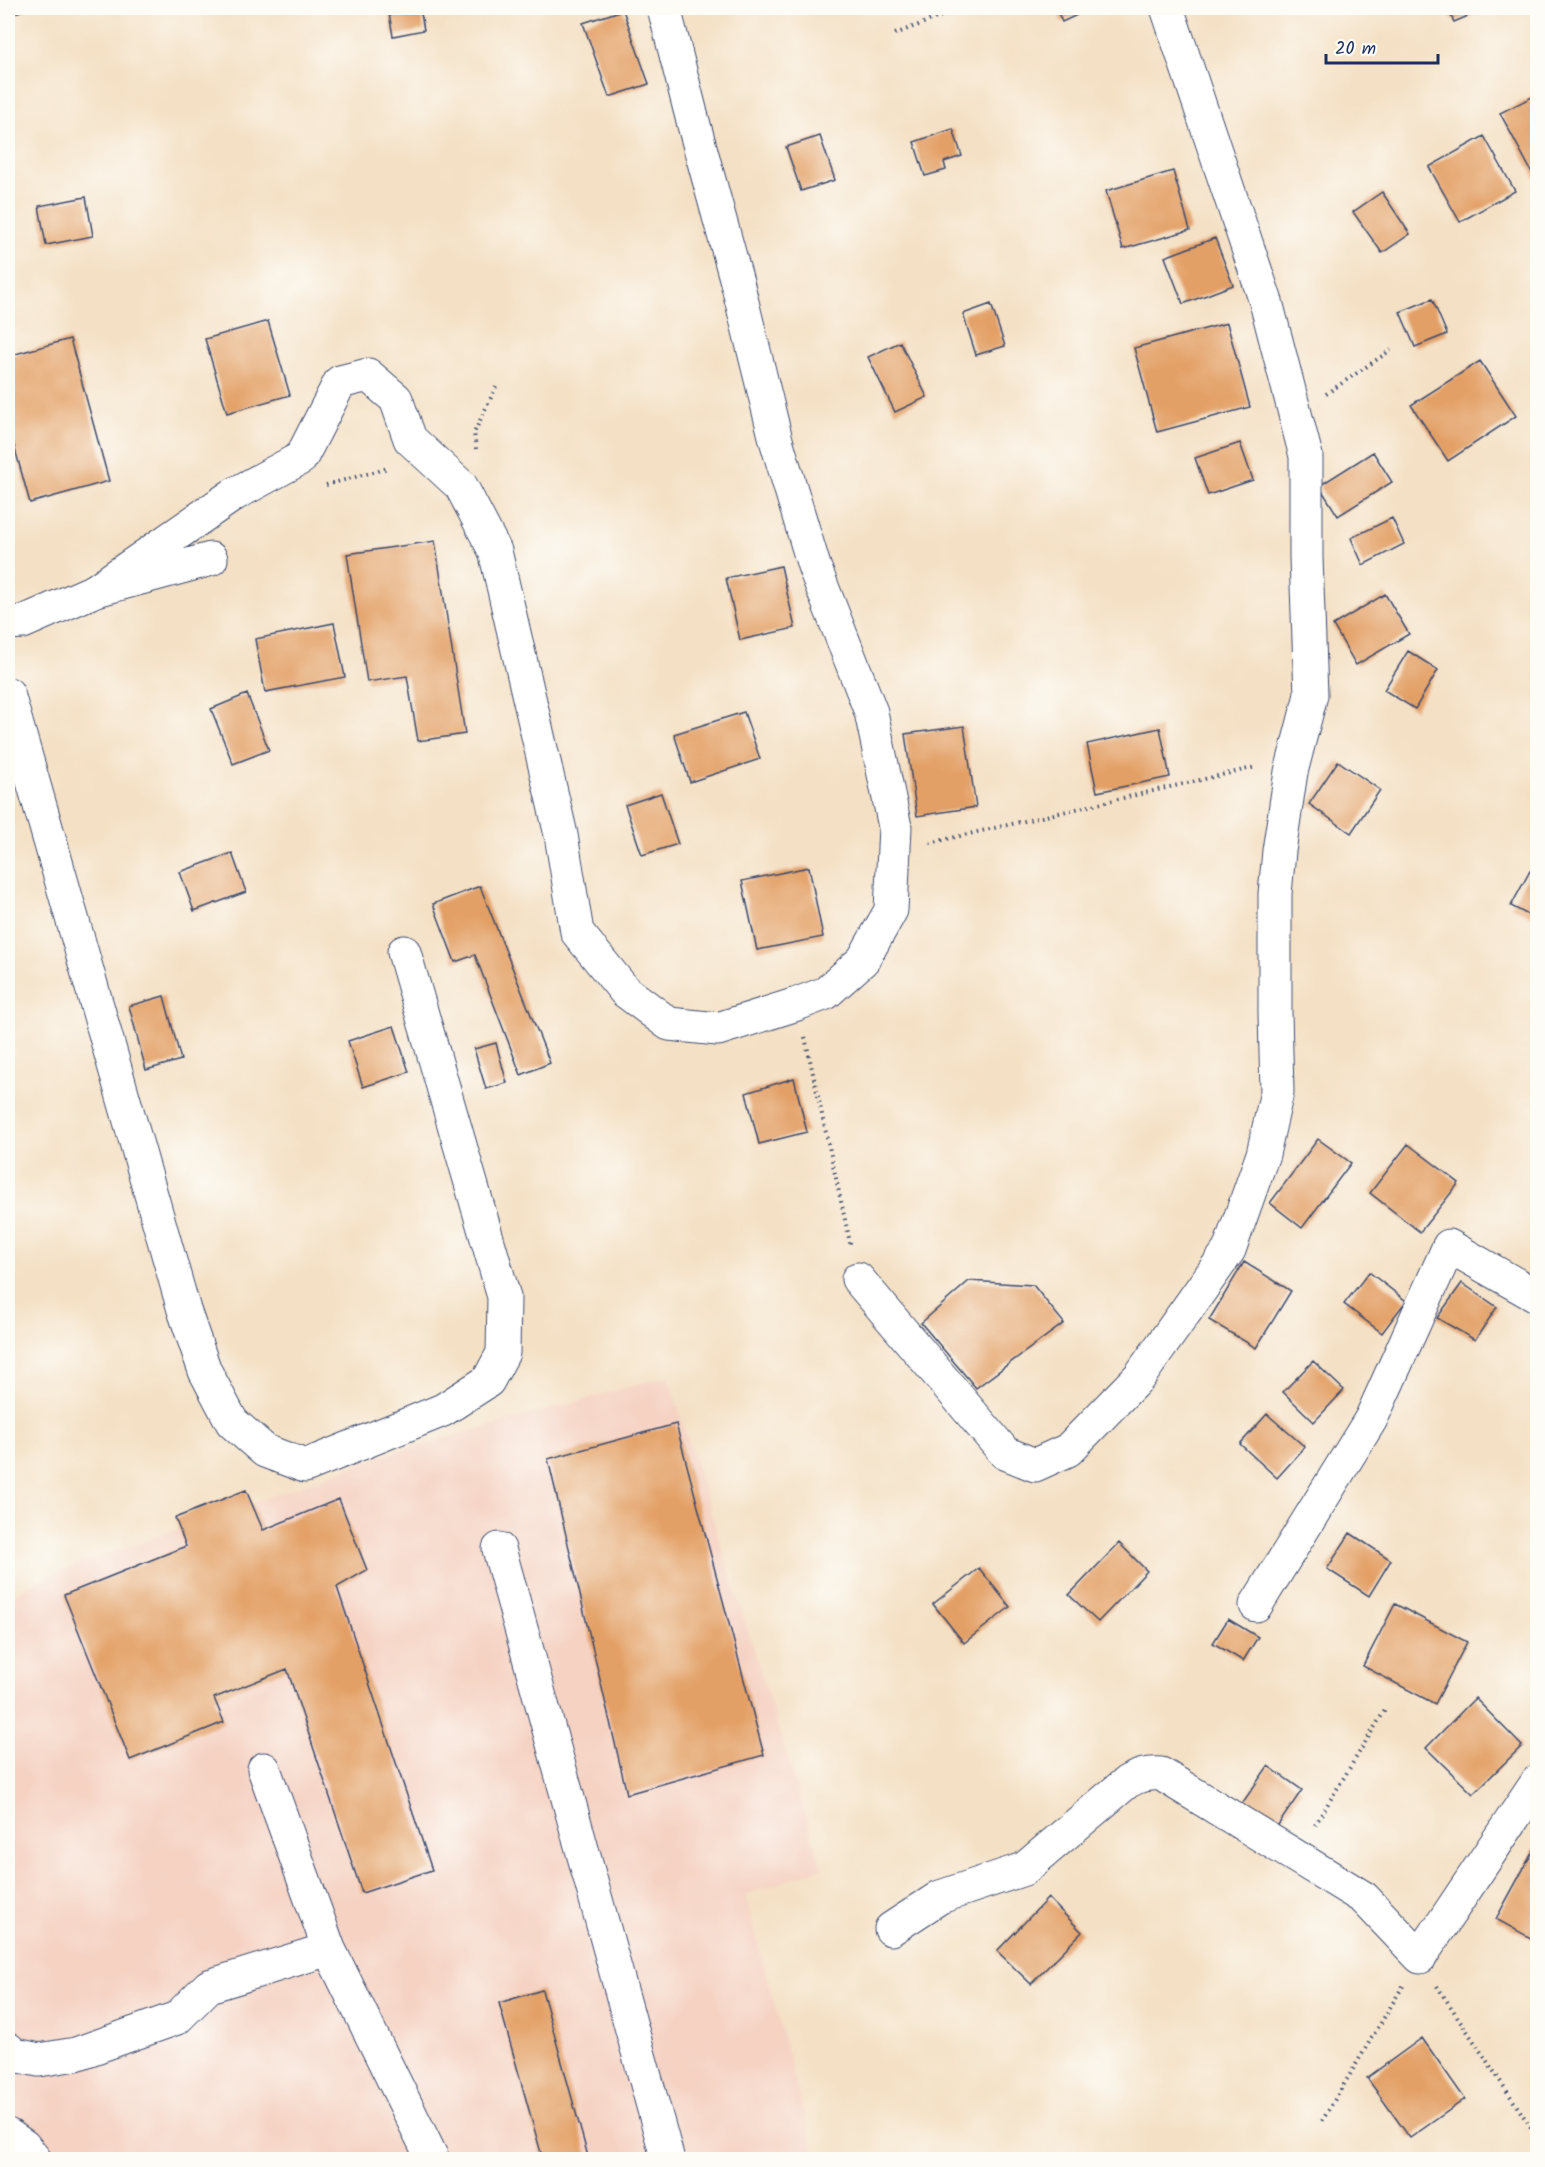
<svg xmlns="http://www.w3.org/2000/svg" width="1545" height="2167" font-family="Kalam,sans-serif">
<rect width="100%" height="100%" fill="#fdfcf7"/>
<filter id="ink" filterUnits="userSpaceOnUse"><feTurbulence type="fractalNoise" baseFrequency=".0167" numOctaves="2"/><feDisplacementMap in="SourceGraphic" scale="12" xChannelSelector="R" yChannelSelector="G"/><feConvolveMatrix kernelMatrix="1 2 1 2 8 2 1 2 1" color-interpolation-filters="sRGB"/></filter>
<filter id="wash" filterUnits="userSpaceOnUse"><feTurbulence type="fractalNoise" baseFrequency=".008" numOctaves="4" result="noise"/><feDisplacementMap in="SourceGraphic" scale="24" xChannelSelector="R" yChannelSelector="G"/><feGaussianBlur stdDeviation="1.35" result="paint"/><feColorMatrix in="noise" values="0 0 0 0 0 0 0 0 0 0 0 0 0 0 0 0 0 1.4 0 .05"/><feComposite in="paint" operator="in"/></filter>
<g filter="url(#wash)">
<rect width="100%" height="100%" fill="#f4e0c4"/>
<path fill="#f5d2c2" d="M668,1376L822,1868L745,1895L816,2159H8V1598L44,1577L386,1455Z"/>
<g id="blocks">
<path fill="#e3a066" d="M8,8H28L8,16Z
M388,8H420L424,30L393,36Z
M1056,8H1092L1062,22Z
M1447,8H1487L1454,22Z
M623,10L649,84L609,97L583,23Z
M1538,94V179L1536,180L1500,113Z
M953,129L962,156L944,162L946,170L925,176L914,142Z
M820,136L835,180L801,191L786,147Z
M1484,136L1515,191L1460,222L1429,167Z
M1173,171L1190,230L1123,249L1106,191Z
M1382,192L1410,234L1382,253L1353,212Z
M86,197L93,236L46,245L39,206Z
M1215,238L1233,285L1183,304L1165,257Z
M1432,299L1447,334L1415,347L1400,312Z
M991,304L1005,346L976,355L963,314Z
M268,321L290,395L227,413L205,339Z
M1227,323L1250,407L1157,432L1134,348Z
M70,339L109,481L30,503L8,424V356Z
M900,342L927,397L895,412L868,357Z
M1480,361L1516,416L1448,461L1411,405Z
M1240,443L1253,480L1208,495L1195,458Z
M1373,452L1392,482L1338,516L1319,486Z
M1392,518L1404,544L1363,565L1351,538Z
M435,541L465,734L418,741L407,676L367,682L347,554Z
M781,566L795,628L740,640L726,578Z
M1385,594L1409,634L1356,665L1333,625Z
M334,623L345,677L265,692L255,639Z
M1408,651L1438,670L1415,709L1384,690Z
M247,694L269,750L233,764L211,709Z
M744,712L760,759L690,782L674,734Z
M964,726L976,807L917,816L905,734Z
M1160,728L1170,777L1097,792L1087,744Z
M1338,761L1380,790L1351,833L1309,804Z
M661,793L678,844L642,855L625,805Z
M232,853L246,892L194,911L180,872Z
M809,867L823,937L757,950L742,881Z
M1530,871L1538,875V920L1511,906Z
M480,886L550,1063L521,1075L475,955L455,962L433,904Z
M164,996L181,1060L146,1070L129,1006Z
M394,1026L409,1072L363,1087L348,1041Z
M496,1043L507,1083L486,1089L474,1049Z
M794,1078L807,1132L759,1144L746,1093Z
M1318,1139L1351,1163L1302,1228L1270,1203Z
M1408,1144L1459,1183L1420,1232L1370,1193Z
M1244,1262L1291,1291L1256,1348L1209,1320Z
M1369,1272L1406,1301L1382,1333L1344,1304Z
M969,1281L1033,1285L1064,1323L976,1388L921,1323Z
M1462,1283L1497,1307L1475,1340L1437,1318Z
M1313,1361L1344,1390L1314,1422L1283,1392Z
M1267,1414L1305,1447L1277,1478L1240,1444Z
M676,1424L764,1755L627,1794L548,1459Z
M246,1490L263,1530L339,1499L367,1570L337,1587L432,1870L362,1893L287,1669L214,1698L224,1722L130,1760L64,1595L186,1546L175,1518Z
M1350,1533L1391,1560L1369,1596L1327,1569Z
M1119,1543L1147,1571L1098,1622L1069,1595Z
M979,1568L1010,1607L964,1643L933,1604Z
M1395,1604L1467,1642L1435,1704L1363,1666Z
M1228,1619L1258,1637L1243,1661L1213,1643Z
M1475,1698L1522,1746L1473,1794L1426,1748Z
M1268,1766L1302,1790L1276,1828L1241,1805Z
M1538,1842V1942L1496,1919Z
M1048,1898L1082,1932L1031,1984L997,1951Z
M542,1990L589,2160H543L499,2003Z
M1422,2038L1465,2099L1410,2138L1367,2078Z"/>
</g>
</g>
<g filter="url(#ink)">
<use href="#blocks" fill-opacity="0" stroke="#3c4a6d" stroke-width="1.5"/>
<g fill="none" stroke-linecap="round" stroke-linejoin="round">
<g stroke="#3c4a6d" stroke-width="35">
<path id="minor" d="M96,590L233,495L301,458L340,382L368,375L396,399L410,439L461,486L495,551L561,835L577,932L625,991L669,1024L718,1029L797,1004L826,993L863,960L891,910L895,827L871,712L814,566L776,440L737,282L695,129L664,8
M8,623L23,622L96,590L211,559
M8,694L184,1310L205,1371L232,1422L265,1451L305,1466L443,1410L488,1381L503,1353L504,1297L404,952
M858,1279L1005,1453L1035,1465L1068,1450L1139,1377L1229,1250L1263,1154L1277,1092L1275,1013V894L1279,851L1291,772L1311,695L1306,558V456L1266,302L1167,8
M499,1549L668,2160
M1256,1605L1371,1419L1449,1246L1538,1297
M264,1769L329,1949L433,2160
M891,1929L940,1897L1024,1869L1127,1782C1139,1775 1148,1773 1161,1774L1364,1898L1420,1957L1538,1781
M8,2049L15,2055L39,2060L76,2054L177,2018L209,1986L329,1949
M8,2135L24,2146L35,2160"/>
</g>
<path stroke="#3c4a6d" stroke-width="4" stroke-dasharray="1.5 4.5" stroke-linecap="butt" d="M895,34L962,8
M1326,394L1391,350
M476,449L474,433L496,387
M326,485L388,468
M930,843L1256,767
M805,1037L851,1247
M1315,1825L1385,1710
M1437,1986L1538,2138
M1322,2121L1403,1986"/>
<use href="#minor" stroke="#fff" stroke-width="33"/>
</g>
</g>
<rect width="1545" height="2167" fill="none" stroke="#fdfcf7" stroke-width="30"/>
<path d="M1326 54v9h112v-9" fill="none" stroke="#1b2f5e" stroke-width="3"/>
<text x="1335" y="54" font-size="18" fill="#1b2f5e" stroke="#fdfcf7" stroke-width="4.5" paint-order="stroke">20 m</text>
</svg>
